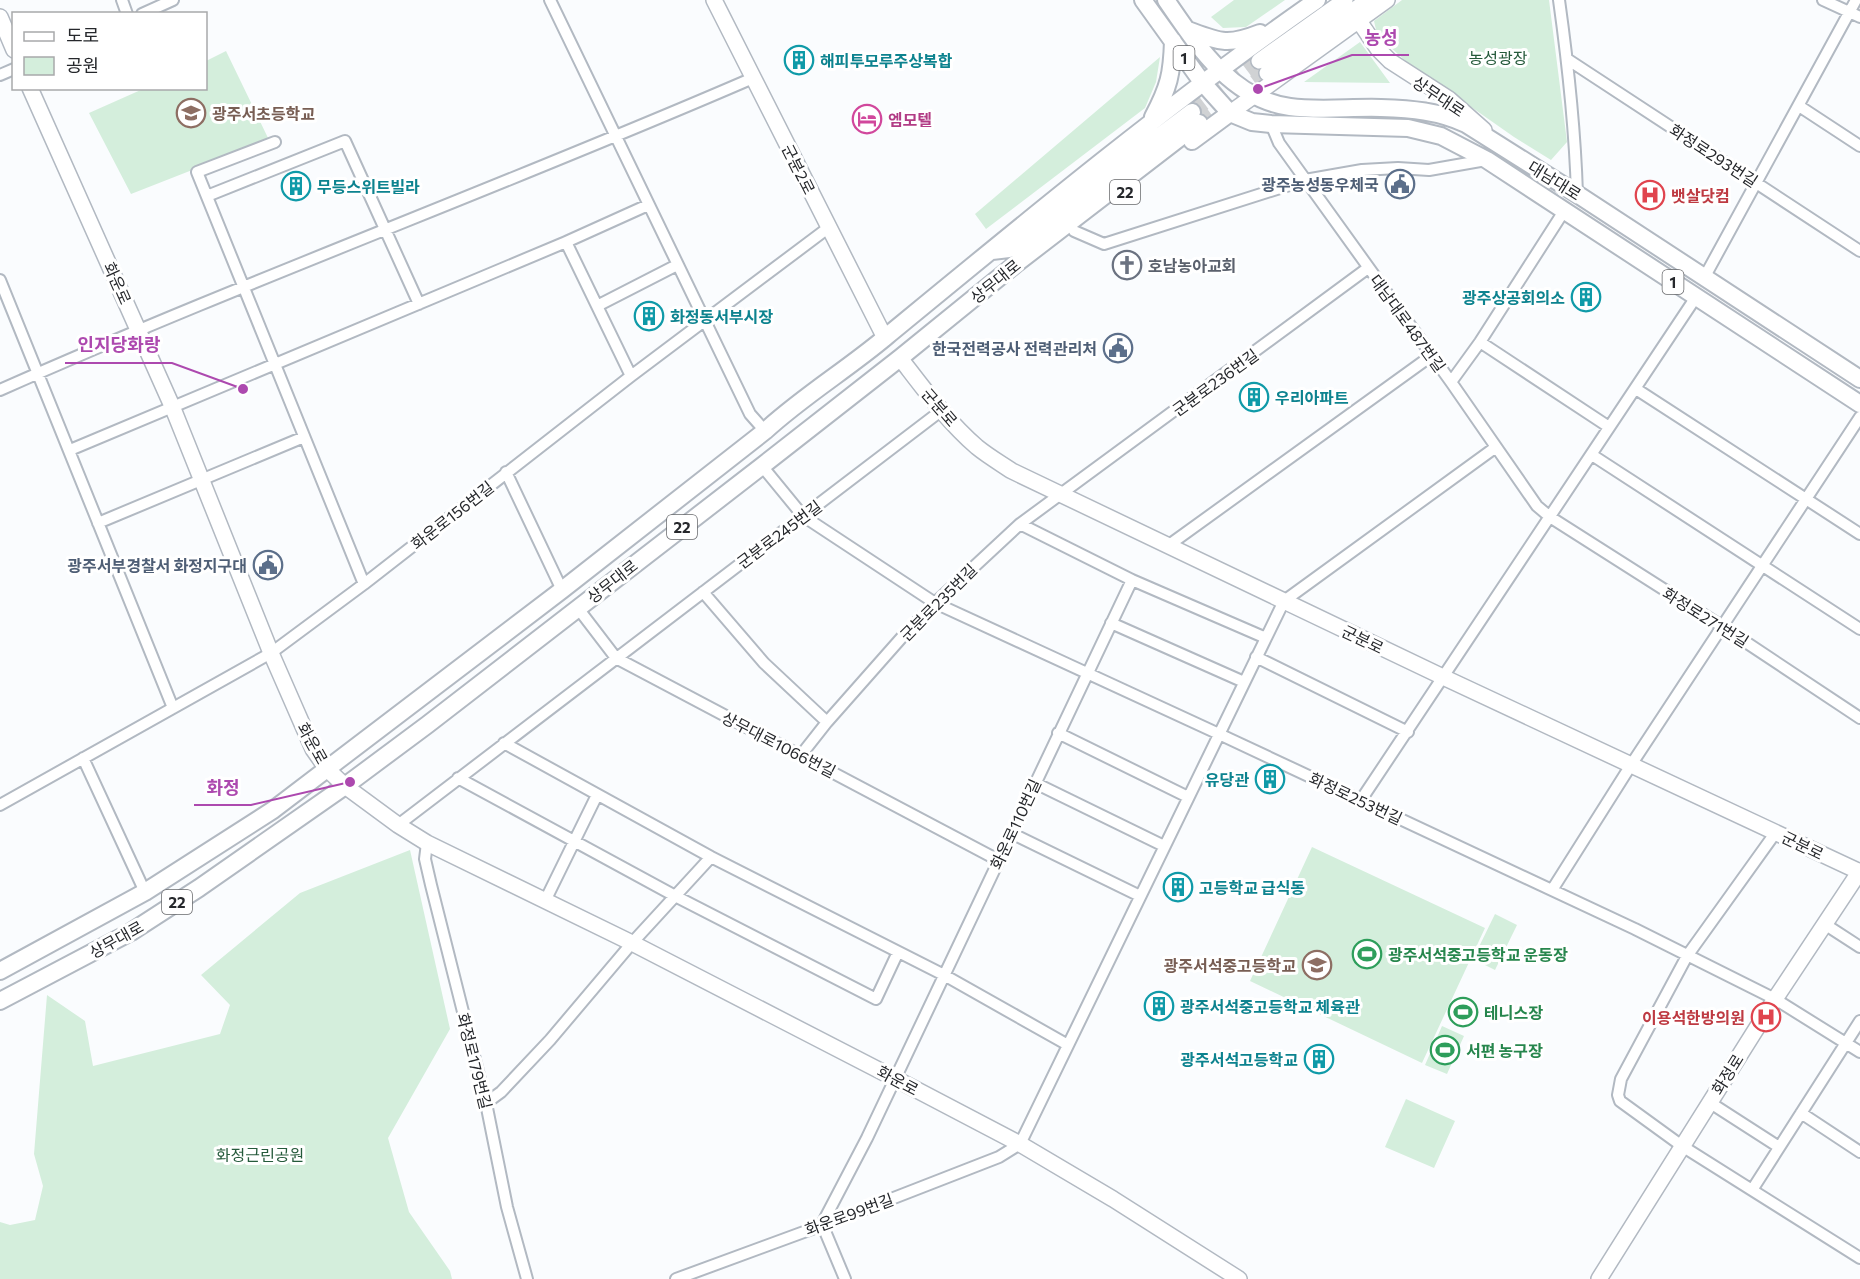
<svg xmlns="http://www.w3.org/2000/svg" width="1860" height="1279" font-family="Commissioner,'Noto Sans KR',sans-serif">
<rect width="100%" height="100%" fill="#fafcfe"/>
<path fill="#d4eedc" d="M1234,0H1285L1246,27L1223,28L1211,17Z
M1402,0H1549L1567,142L1551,160L1514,137L1407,62L1381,39L1377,34L1374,21Z
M1360,42L1390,83L1304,82Z
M226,51L269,140L131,194L89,113L143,89L206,88V61Z
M1160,57L1156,82L1145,108L986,229L975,214Z
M1312,847L1485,928L1422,1063L1250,981Z
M410,850L450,1029L388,1138L409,1212L450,1271L452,1279H0V1222L10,1225L35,1220L43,1186L34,1154L47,995L85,1021L93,1066L220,1034L230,1005L201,975L300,893Z
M1495,914L1517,925L1495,970L1473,959Z
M1455,999L1479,1012L1472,1025L1448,1012Z
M1442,1026L1464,1036L1447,1074L1425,1065Z
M1406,1099L1455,1121L1434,1168L1385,1147Z"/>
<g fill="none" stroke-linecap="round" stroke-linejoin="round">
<path stroke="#d0d2d4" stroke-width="15" stroke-dasharray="15 8" stroke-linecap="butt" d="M1192,112L1259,61
M1199,123L1267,73"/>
<g stroke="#b2b9c2" stroke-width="14">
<path id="street" d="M122,0L127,14
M550,0L750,414L765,431
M1559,0C1568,64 1575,129 1577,194
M1823,0L1860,17
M142,14L173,0
M1567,59L1860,251
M0,75L14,69
M1799,106L1860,146
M1271,124L1279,143L1451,382L1537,506L1550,517L1723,627L1860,718
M275,142L197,172L364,584
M207,196L345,141L419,304
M1074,231L1104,244L1305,180L1362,170L1398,168L1429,170L1486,160
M566,242L631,376
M1704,278L1856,0
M0,280L173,708
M597,306L677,265
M1480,342L1609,427
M1451,382L1480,342L1564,211
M1636,389L1860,534
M0,390C248,280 504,186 753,78
M70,450L566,242L648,205
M1592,455L1860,629
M762,466L803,516L935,603L1219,734L1635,929L1775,999L1860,1052
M506,472L562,590
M98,523L304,437
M1020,524L1132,580L1266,638
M1169,545L1431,356
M703,592L764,663L827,722
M577,607L616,658L998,860
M1111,623L1244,682
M1256,657L1408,732
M1058,733L1188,797
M504,743L711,857L944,975L1068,1045
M801,755L827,722L903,636L935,603L1020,524L1368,268
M83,758L145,892
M458,778L677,897L876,999L898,952
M1035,783L1164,846
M1361,800L1696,297
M0,805L271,653L364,584L631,376L828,228
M398,825L942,410
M1776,832L1687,956L1621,1079L1618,1095L1620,1101L1682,1146L1860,1258
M1011,833L1140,896
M427,843L425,859L431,885L486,1103L507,1207L527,1279
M1552,890L1631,765L1860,417
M545,901L597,795
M1826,925L1860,947
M1709,1102L1779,1147
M486,1103L501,1092L550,1040L632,943L711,857
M1801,1113L1860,1152
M1752,1190L1860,1021
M676,1279L850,1215L999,1157L1020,1144L1284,601L1496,447
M845,1279L822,1224L867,1138L1132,580"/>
</g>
<g stroke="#b2b9c2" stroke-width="18">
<path id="secondary" d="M714,0L885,338
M0,17L14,50
M1359,21L1378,49L1390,61L1449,99L1484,130
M1259,61L1345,0
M1267,73L1368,0
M30,88L172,406L271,653L313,749L327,769L345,786L398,825L427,843L632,943L894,1078L1020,1144L1113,1199L1239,1279
M1230,113L1387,0
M900,358C924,389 947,421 977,447C988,456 1000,463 1012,471L1443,677L1860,872
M1599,1279L1775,999L1860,871"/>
</g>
<g stroke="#b2b9c2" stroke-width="20">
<path id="primary" d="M1143,0L1202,82L1230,113L1252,122L1271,124L1408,128L1441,136L1487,160L1860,404
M1166,0C1197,45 1231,99 1290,107C1318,111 1352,107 1381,108C1411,109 1439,111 1466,124L1577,194L1860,379
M1188,30C1220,42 1227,46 1260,33
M1153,117C1169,87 1172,74 1173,41
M1192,141L1230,113
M992,251L1009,249L1192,112
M0,971L145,892L273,810L562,590L765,431C803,396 848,369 887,336C1028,220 1168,104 1317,0
M0,1001L131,932L199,888L345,786L427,725L762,466L900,358L1017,263L1199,123"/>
</g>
<use href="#street" stroke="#fff" stroke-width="10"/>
<use href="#secondary" stroke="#fff" stroke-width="15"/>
<use href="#primary" stroke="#fff" stroke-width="16"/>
</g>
<defs>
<g id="building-ring" transform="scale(1.5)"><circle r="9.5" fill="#fff" stroke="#0f9aa8" stroke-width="1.5"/><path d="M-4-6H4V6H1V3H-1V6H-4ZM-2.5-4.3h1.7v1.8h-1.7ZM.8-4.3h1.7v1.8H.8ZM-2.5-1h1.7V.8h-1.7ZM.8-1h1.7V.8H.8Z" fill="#0f9aa8"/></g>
<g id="school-ring" transform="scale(1.5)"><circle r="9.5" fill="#fff" stroke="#8d6e63" stroke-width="1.5"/><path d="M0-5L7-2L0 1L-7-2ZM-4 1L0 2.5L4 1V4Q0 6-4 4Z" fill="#8d6e63"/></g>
<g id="hotel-ring" transform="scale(1.5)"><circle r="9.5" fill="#fff" stroke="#d1479c" stroke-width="1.5"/><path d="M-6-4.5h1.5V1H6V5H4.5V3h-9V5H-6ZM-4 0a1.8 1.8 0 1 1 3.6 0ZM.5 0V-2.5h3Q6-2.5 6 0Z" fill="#d1479c"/></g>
<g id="civic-ring" transform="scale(1.5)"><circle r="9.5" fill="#fff" stroke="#5c6f8a" stroke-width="1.5"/><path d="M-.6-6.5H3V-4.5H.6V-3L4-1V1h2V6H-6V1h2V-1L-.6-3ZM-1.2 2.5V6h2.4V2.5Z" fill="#5c6f8a"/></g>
<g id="hospital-ring" transform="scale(1.5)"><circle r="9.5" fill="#fff" stroke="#e0444e" stroke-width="1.5"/><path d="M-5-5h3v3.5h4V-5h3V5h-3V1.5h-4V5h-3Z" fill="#e0444e"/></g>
<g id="church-ring" transform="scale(1.5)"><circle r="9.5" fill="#fff" stroke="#6b7280" stroke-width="1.5"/><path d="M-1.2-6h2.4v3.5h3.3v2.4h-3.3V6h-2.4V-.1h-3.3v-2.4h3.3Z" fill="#6b7280"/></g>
<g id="stadium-ring" transform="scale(1.5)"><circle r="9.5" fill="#fff" stroke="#2e9e5b" stroke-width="1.5"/><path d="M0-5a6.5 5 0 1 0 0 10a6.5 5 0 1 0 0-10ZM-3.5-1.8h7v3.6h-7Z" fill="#2e9e5b"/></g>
</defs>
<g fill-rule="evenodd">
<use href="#building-ring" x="799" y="60"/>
<use href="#school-ring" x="191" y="113"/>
<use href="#hotel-ring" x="867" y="119"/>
<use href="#civic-ring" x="1400" y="184"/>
<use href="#building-ring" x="296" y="186"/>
<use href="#hospital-ring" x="1650" y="195"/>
<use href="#church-ring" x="1127" y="265"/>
<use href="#building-ring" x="1586" y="297"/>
<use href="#building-ring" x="649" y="316"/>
<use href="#civic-ring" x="1118" y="348"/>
<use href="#building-ring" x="1254" y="397"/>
<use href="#civic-ring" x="268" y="565"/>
<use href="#building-ring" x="1270" y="779"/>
<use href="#building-ring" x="1178" y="887"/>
<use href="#stadium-ring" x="1367" y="954"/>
<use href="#school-ring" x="1317" y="965"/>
<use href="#building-ring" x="1159" y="1006"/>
<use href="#stadium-ring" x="1463" y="1012"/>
<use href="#hospital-ring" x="1766" y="1017"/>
<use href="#stadium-ring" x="1445" y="1050"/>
<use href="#building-ring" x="1319" y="1059"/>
</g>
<g text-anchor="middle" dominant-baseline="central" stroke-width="6" stroke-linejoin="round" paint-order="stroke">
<g fill="#fff" stroke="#67686b" stroke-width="1.5">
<rect x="1173.5" y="46" width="21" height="24" rx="4.5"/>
<rect x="1110" y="180" width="30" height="24" rx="4.5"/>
<rect x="1662.5" y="270" width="21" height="24" rx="4.5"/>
<rect x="667" y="515" width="30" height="24" rx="4.5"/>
<rect x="162" y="890" width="30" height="24" rx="4.5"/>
</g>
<g font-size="15" font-weight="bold" fill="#26282c">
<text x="1184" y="58">1</text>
<text x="1125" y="192">22</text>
<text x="1673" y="282">1</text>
<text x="682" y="527">22</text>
<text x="177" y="902">22</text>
</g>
<g font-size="16" fill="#255a3b" stroke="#fff">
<text x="1498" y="57">농성광장</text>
<text x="260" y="1154">화정근린공원</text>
</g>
<g font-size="16" font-weight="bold" fill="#0d838f" stroke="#fff" text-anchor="start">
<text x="820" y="60">해피투모루주상복합</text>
<text x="317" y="186">무등스위트빌라</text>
<text x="1565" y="297" text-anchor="end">광주상공회의소</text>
<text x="670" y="316">화정동서부시장</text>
<text x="1275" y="397">우리아파트</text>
<text x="1249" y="779" text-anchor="end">유당관</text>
<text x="1199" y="887">고등학교 급식동</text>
<text x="1180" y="1006">광주서석중고등학교 체육관</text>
<text x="1298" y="1059" text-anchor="end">광주서석고등학교</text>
</g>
<g font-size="16" fill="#26282c" stroke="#fff">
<text transform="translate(1439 96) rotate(34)">상무대로</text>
<text transform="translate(1714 155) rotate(33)">화정로293번길</text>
<text transform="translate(799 169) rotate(63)">군분2로</text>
<text transform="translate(1555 180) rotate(32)">대남대로</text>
<text transform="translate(995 281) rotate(-39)">상무대로</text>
<text transform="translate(118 283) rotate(66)">화운로</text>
<text transform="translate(1408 323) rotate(54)">대남대로487번길</text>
<text transform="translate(1215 382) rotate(-36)">군분로236번길</text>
<text transform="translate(940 407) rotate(49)">군분로</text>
<text transform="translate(452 515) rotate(-38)">화운로156번길</text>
<text transform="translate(779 534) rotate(-37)">군분로245번길</text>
<text transform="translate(612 581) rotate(-38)">상무대로</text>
<text transform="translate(938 602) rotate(-45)">군분로235번길</text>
<text transform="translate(1706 617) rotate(32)">화정로271번길</text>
<text transform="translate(1363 639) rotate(26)">군분로</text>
<text transform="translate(313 743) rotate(61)">화운로</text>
<text transform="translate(779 744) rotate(27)">상무대로1066번길</text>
<text transform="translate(1356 798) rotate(25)">화정로253번길</text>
<text transform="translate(1015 824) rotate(-65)">화운로110번길</text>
<text transform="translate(1803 845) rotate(26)">군분로</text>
<text transform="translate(116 939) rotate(-29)">상무대로</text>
<text transform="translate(475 1061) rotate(76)">화정로179번길</text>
<text transform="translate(1727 1074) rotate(-58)">화정로</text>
<text transform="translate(898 1080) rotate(28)">화운로</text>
<text transform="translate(849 1214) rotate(-20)">화운로99번길</text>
</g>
<g font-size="16" font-weight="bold" fill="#785e54" stroke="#fff" text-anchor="start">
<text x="212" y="113">광주서초등학교</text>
<text x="1296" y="965" text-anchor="end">광주서석중고등학교</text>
</g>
<g font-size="16" font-weight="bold" fill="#b23c85" stroke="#fff" text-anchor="start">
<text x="888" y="119">엠모텔</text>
</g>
<g font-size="16" font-weight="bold" fill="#4e5e75" stroke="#fff" text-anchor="end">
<text x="1379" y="184">광주농성동우체국</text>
<text x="1097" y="348">한국전력공사 전력관리처</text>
<text x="247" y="565">광주서부경찰서 화정지구대</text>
</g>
<g font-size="16" font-weight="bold" fill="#be3a42" stroke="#fff" text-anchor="start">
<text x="1671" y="195">뱃살닷컴</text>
<text x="1745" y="1017" text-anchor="end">이용석한방의원</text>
</g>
<g font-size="16" font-weight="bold" fill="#5b616d" stroke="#fff" text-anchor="start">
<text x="1148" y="265">호남농아교회</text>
</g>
<g font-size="16" font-weight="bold" fill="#27864d" stroke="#fff" text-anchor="start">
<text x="1388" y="954">광주서석중고등학교 운동장</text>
<text x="1484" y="1012">테니스장</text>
<text x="1466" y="1050">서편 농구장</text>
</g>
</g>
<path fill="none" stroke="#ad49af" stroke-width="2" d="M1258 89L1352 55H1409M243 389L172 363H65M350 782L251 805H194"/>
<g fill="#ad49af" stroke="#fff" stroke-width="2">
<circle cx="1258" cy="89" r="6"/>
<circle cx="243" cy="389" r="6"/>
<circle cx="350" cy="782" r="6"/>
</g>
<g font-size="18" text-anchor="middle" font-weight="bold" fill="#ad49af" stroke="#fff" stroke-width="6" stroke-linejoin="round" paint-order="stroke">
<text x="1381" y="44">농성</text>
<text x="119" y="351">인지당화랑</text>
<text x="223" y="794">화정</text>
</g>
<rect x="12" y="12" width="195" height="78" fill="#ffffff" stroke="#a8a9ab" stroke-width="1.5"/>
<rect x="24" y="32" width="30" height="9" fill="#ffffff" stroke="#a8a9ab" stroke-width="1.5"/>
<text x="66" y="42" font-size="18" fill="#26282c">도로</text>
<rect x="24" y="57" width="30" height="18" fill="#d4eedc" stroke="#a8a9ab" stroke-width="1.5"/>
<text x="66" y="72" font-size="18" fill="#26282c">공원</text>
</svg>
